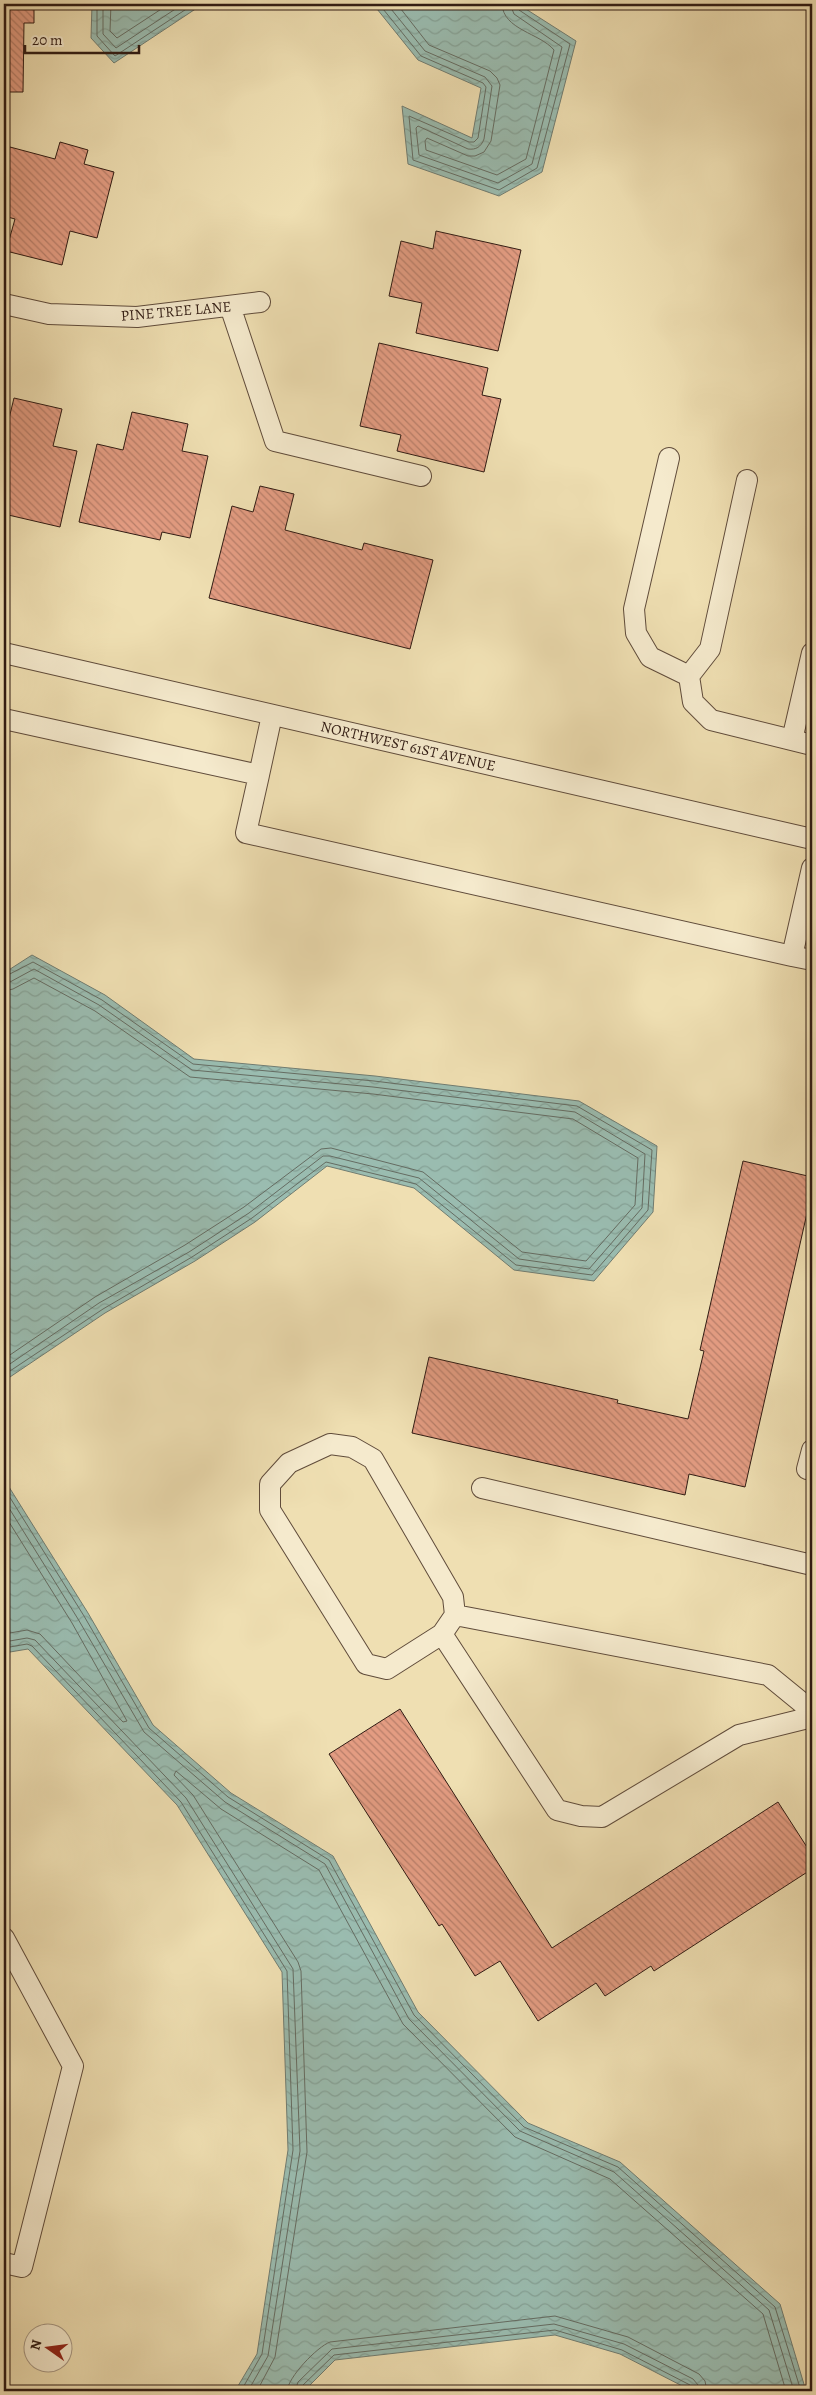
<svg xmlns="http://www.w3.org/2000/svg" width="816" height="2395" font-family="Alegreya,serif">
<defs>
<pattern id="water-waves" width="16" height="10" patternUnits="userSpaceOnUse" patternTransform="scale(1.25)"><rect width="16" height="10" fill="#9abcb0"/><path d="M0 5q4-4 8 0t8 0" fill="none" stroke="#85a196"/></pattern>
<pattern id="building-back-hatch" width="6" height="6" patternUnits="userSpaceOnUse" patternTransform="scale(1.25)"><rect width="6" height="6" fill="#e39c82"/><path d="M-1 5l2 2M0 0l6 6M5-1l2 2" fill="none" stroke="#b87e69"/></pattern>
</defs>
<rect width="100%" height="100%" fill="#efdfb2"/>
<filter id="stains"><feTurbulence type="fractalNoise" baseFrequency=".004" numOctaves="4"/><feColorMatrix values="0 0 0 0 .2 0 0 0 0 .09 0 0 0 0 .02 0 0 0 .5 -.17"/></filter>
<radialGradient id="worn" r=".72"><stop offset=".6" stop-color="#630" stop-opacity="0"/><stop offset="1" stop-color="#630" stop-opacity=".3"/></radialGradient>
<path fill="url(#water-waves)" stroke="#707c71" d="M92,4H203L114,63L91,38Z
M373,4H518L576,41L542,172L499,196L408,164L402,106L472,138L481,88L418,60Z
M32,955L105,995L194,1059L375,1076L579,1101L657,1146L653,1212L594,1281L514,1270L414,1188L327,1166L255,1222L195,1261L105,1313L4,1381V973Z
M4,1479L88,1613L153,1725L231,1793L333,1856L418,2012L528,2123L620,2162L780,2304L806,2391H692L620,2354L555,2335L335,2360L304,2391H235L257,2354L288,2150L282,1972L177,1805L28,1649L4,1653Z"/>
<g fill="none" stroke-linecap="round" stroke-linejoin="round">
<path stroke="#656c62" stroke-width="1" d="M97,4V36L115,56L194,4
M103,4V34L116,48L183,4
M111,4L110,31L117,38L169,4
M379,4L421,56L483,83L486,87L478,138L474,142H469L409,116L413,160L499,190L537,168L570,44L519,10L516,4
M387,4L425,51L485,77L492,86L484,139C481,147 476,150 468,149L418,126L416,128L419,155L498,183L532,164L562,47L514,14L510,4
M397,4L429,45L490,71L497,78L500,85L491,141L484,152L475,156H468L427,138L425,141L426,150L497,175L526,159L554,50C540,33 503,30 502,4
M4,977L33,962L102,1000L193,1064L374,1081L577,1106L652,1150L648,1210L592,1275L516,1265L416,1184L326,1162L252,1218L192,1257L103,1309L4,1375
M4,983L10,982L34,969L99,1005L192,1070L373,1087L575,1112L645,1154L642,1208L589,1269L519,1259L419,1178L330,1156H323L249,1213L189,1252L99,1303L4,1368
M4,991L13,989L34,978L95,1011L190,1077L373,1094L573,1119L638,1158L635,1205L586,1261L522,1252L423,1172L331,1148L321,1149L244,1207L185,1245L95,1297L4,1359
M4,1488L84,1616L149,1728L228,1797L329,1860L414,2015L524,2127L618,2167L775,2307L801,2391
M4,1500L78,1619L144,1732L225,1802L325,1864L409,2019L520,2131L614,2172L769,2310L794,2391
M4,1514L72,1623L127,1721L123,1722L40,1634L27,1630L4,1634
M4,1642L27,1638L35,1640L186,1798L293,1969L300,2151L268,2356L248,2391
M4,1648L27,1644L32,1646L181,1802L287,1971L293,2150L262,2354L241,2391
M257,2391L275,2357L307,2152L301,1971L298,1962L193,1795L174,1775L176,1771L221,1809L319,1870L403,2024L515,2137L610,2179L763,2314L786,2391
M287,2391C288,2377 317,2347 330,2342L555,2316L628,2337L699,2374L705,2381L707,2391
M295,2391L298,2382L332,2349L554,2324L624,2344L693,2379L698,2385L700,2391
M301,2391L302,2386L334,2355L555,2330L622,2350L690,2385L693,2391"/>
</g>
<path fill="url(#building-back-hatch)" stroke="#301b13" d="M4,4H34V23H24L23,92H4Z
M60,142L88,150L84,164L114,172L97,238L70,231L62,265L6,251L15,219L4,216V171L10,147L55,159Z
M436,231L521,250L498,351L416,333L422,303L389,296L401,241L433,249Z
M379,343L488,368L482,395L501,399L484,472L397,451L401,435L360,426Z
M14,398L62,409L53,446L77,451L60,527L4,514V439Z
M132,412L188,424L182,451L208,456L190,538L162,532L160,540L79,522L97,444L123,450Z
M260,486L294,494L285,530L362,550L364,543L433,560L410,649L209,598L232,506L253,512Z
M743,1161L812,1177V1191L745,1487L689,1474L685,1495L412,1433L429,1357L618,1400L617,1403L688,1419L704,1351L700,1350Z
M400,1709L552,1948L778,1802L812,1855V1869L654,1971L651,1966L605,1996L596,1983L538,2021L500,1961L475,1976L442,1924L439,1926L329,1754Z"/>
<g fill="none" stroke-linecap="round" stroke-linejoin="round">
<g stroke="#604c3b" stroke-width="22">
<path id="service" d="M4,304L49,314L137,317L260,302
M230,306L275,441L421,476
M669,458L634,609L636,633L650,657L689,676
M747,480L710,649L689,676L693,702L711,720L812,745
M4,653L812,839
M4,719L259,775L272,715
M792,740L812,653
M259,775L246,833L792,956L812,868
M792,956L812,960
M330,1444L352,1447L373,1459L453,1597L455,1615L442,1634L387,1669L366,1664L270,1510V1484L289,1463Z
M812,1450L807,1469L812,1470
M482,1488L812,1565
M455,1615L768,1675L812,1711
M442,1634L557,1810L581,1816L602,1817L739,1735L812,1717
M4,1938L73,2066L22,2267L4,2263"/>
</g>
<use href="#service" stroke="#f5eacd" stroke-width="20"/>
</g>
<g text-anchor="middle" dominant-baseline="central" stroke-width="4" stroke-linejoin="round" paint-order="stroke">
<g font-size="15" fill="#301b13" stroke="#f5eacd">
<text transform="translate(176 311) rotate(-5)">PINE TREE LANE</text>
<text transform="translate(408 746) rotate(13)">NORTHWEST 61ST AVENUE</text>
</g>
</g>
<rect width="816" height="2395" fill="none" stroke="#efdfb2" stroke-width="20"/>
<rect x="5" y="5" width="806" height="2385" fill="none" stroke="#301b13" stroke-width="2.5"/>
<rect x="10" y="10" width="796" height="2375" fill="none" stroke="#301b13"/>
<g transform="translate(48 2348) rotate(284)"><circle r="24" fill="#f5eacd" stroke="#a69783"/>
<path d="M0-4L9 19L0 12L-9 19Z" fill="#8f2418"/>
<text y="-8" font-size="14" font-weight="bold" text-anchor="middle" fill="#301b13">N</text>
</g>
<path d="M25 45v8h114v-8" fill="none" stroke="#301b13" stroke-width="2.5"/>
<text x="32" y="45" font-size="15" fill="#301b13" stroke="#f5eacd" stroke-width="4" paint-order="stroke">20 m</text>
<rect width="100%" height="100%" filter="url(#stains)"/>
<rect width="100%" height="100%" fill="url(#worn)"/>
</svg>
